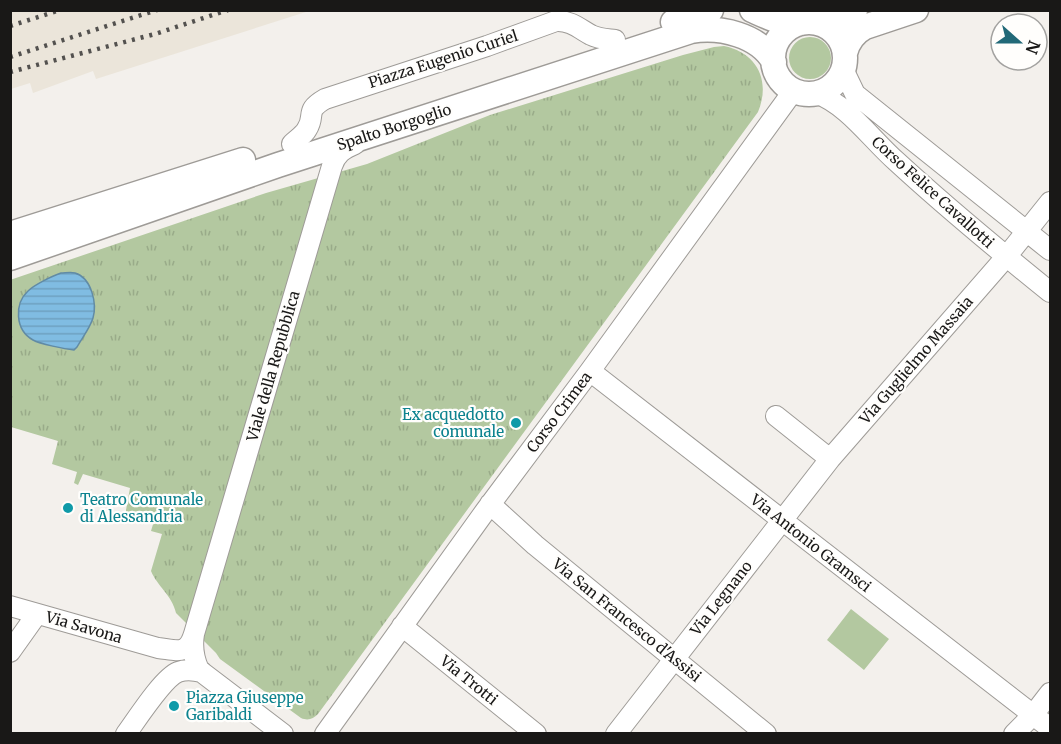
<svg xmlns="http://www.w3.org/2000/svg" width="1061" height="744" font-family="Merriweather,serif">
<defs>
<pattern id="park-tufts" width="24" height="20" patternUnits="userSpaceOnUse" patternTransform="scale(1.5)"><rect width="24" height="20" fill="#b3c8a0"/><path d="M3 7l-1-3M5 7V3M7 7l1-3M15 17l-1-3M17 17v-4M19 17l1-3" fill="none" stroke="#99ab89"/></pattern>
<pattern id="water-rules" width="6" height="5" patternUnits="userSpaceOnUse" patternTransform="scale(1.5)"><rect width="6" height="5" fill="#80bce2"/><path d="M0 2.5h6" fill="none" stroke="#6ea1c1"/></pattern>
</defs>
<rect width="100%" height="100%" fill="#f3f0ec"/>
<path fill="#ebe5da" d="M11,10H309V11L96,79L93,71L33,93L30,83L11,89Z"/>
<path fill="#b3c8a0" d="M789 58a21 21 0 1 1 42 0a21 21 0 1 1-42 0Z
M851,609L889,639L864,670L827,640Z"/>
<path fill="url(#park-tufts)" d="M724,46C757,53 771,80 758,112L318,714C313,719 308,721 301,718L220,659L216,653L176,613C172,595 157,586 151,571L162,534L151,531L154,521L126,513V510L130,488L83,474L78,485L74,483L77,472L52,464L58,441L11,427L10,280L266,193L367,164L490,115L683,55L714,47Z"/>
<path fill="url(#water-rules)" stroke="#618ba5" stroke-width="1.5" d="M61,273C65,273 71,272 75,273C92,278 97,304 93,318C90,328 82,338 77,347L74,350C65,349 40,344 33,340C15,330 14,304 28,291C34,285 52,276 61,273Z"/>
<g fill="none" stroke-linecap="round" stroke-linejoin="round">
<g stroke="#9e9b97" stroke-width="22">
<path id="minor" d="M843,69L855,94L1050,250
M816,93C849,106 870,138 896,161C946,207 998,250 1050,292
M292,144C297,139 304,135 307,129C316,115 304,111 325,99L487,46L556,21C570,20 580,29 591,35C599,39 607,39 615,40
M590,371L1050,728
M776,416L830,459
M490,504L535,545L766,734
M10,606L158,648C177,650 187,656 194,634L332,166C336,154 343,149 355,144
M402,626L536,734
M194,634C192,646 194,659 199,670L283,734
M10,652L37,614
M126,734C137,719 163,678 178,672C186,669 194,670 202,672
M325,734L486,510L590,371L794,90
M616,734L830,459L1006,257L1050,202
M1014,734L1033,715L1050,693"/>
</g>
<g stroke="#9e9b97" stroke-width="27">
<path id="major" d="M752,10C772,19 779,23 801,23
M673,22L711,10
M817,22L835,19L855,10
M773 58a36 36 0 1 1 72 0a36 36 0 1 1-72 0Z
M845,53C848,41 854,33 865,27L916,10
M10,234L243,160
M10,258L278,165L691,31C720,26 759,35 774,62"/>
</g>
<use href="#minor" stroke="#fff" stroke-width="20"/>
<use href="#major" stroke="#fff" stroke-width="24"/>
<path stroke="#53514f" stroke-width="4.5" stroke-dasharray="3 6" stroke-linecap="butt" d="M10,26L60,10
M10,57L157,10
M10,72L155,34L228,10"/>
</g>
<g fill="#0f9aa8" stroke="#fffefc" stroke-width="2">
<circle cx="516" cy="423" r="6"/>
<circle cx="68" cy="508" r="6"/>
<circle cx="174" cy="706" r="6"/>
</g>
<g text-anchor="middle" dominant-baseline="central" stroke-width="4.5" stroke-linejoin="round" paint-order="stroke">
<g font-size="15" fill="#191817" stroke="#fffefc">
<text transform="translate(443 59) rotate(-18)">Piazza Eugenio Curiel</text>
<text transform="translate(394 127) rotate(-18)">Spalto Borgoglio</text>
<text transform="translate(933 192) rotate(42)">Corso Felice Cavallotti</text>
<text transform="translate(916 360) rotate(-49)">Via Guglielmo Massaia</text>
<text transform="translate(273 366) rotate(-74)">Viale della Repubblica</text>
<text transform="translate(559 412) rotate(-53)">Corso Crimea</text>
<text transform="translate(811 543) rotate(38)">Via Antonio Gramsci</text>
<text transform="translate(721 598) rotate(-52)">Via Legnano</text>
<text transform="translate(627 620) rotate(39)">Via San Francesco d'Assisi</text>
<text transform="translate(84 627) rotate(16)">Via Savona</text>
<text transform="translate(469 680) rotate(39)">Via Trotti</text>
</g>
<g font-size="15" fill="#0d838f" stroke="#fffefc" text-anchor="start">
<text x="504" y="414" text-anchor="end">Ex acquedotto<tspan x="504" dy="17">comunale</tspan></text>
<text x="80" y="499">Teatro Comunale<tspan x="80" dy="17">di Alessandria</tspan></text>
<text x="186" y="697">Piazza Giuseppe<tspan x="186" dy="17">Garibaldi</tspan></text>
</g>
</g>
<rect width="1061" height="744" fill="none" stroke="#191817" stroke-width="24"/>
<g transform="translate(1019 42) rotate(111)"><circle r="28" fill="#fffefc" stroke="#a3a2a0" stroke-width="1.5"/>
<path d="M0-4.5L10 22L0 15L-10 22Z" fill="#226978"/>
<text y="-9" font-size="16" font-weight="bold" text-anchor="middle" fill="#191817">N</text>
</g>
</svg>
